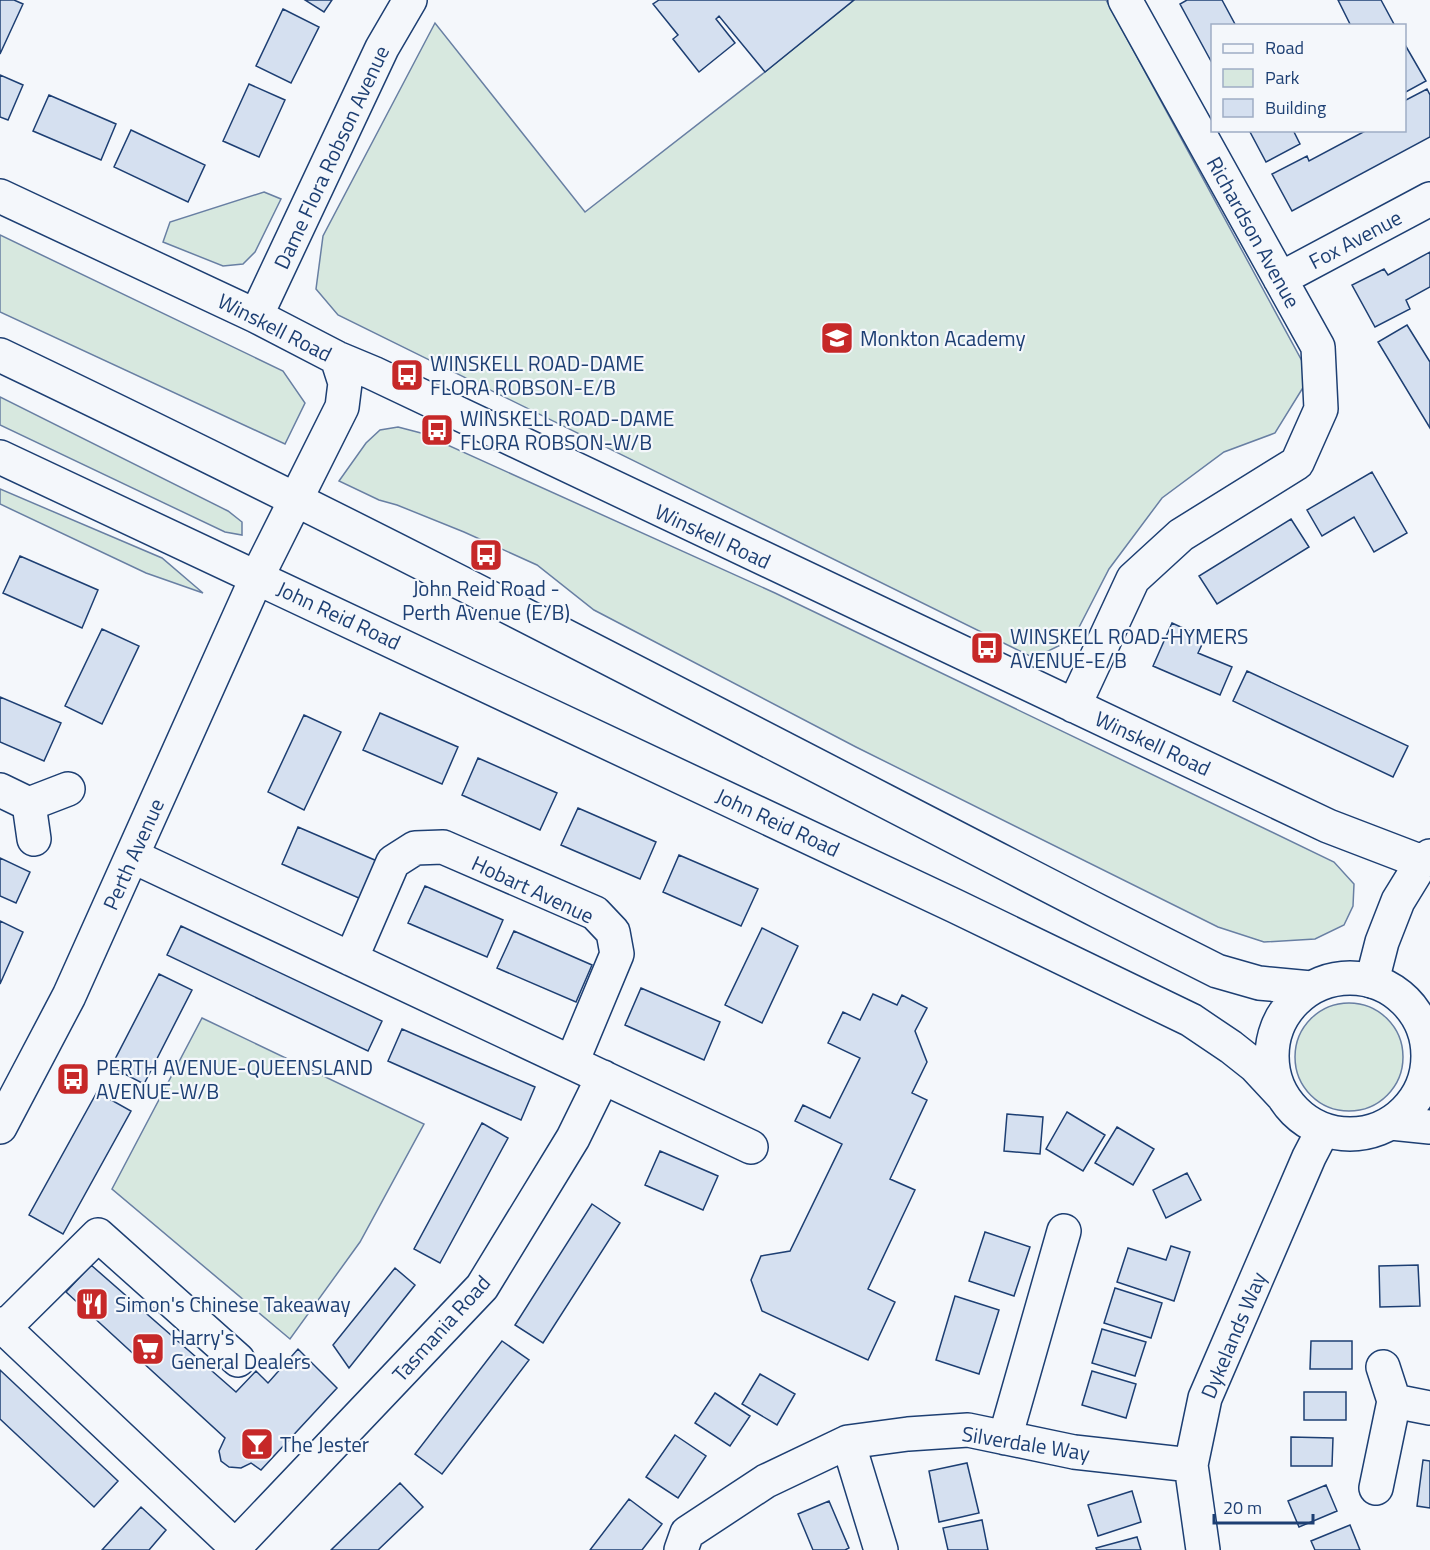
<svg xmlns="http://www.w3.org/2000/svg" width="1430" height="1550" font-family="'Titillium Web',sans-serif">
<rect width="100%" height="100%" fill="#f4f7fb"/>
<path fill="#d7e8df" stroke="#687fa3" stroke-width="1.5" d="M854,0H1106L1302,361L1304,386L1275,433L1224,452L1162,498L1109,569L1073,639L1034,658L338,315L316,289L323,236L435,23L585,212L765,72Z
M264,192L281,199L255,252L243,264L223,266L163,242L170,222Z
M0,235L283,371L305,403L285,444L0,312Z
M0,397L228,511L242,522V535L225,532L0,425Z
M398,427L421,433L775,593L1334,862L1354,884L1353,906L1344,925L1315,939L1264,942L1218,927L856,747L594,610L537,565L464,532L397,505L379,500L339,481L366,443L380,430Z
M0,489L162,558L203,593L146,573L0,504Z
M1295 1057a54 54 0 1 1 108 0a54 54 0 1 1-108 0Z
M202,1018L424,1124L360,1242L290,1339L112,1189Z"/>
<path fill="#d5e0f0" stroke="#1d3f73" stroke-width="1.5" d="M0,0H14L23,4L0,54Z
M305,0H332L324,12Z
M659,0H854L765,72L719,16L716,19L735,43L699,72L673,39L678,35L653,4Z
M1187,0H1222L1236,26H1212V63L1180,4Z
M1338,0H1381L1395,26H1351Z
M283,9L319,27L291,83L256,66Z
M1404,43L1426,81L1404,93Z
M0,75L23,85L8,120L0,117Z
M249,84L285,100L259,157L223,141Z
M1427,89L1430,95V137L1292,211L1272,174L1307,156L1309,161L1367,130H1404V101Z
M49,95L116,124L101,160L33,131Z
M131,130L205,165L188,202L114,167Z
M1249,130H1293L1300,144L1266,162Z
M1430,252V287L1406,300L1410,309L1375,327L1352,285L1384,269L1388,275Z
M1407,325L1430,362V428L1378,342Z
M1372,472L1407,533L1374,552L1354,517L1322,536L1307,510Z
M1291,519L1309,547L1217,604L1199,576Z
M20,556L98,590L82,628L3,593Z
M1172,623L1205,638L1198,653L1232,667L1220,695L1153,666Z
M102,629L139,646L102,724L65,706Z
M1247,671L1408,746L1393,777L1233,701Z
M0,697L61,723L44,761L0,742Z
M380,713L458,747L442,784L363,750Z
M304,715L341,732L304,810L268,792Z
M478,758L557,793L540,830L462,795Z
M578,808L656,842L640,879L561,845Z
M298,827L377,861L361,899L282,864Z
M679,855L758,889L741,926L663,892Z
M0,858L30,872L16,903L0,896Z
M425,886L503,920L487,957L408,923Z
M0,921L23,932L0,984Z
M181,926L382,1021L368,1051L167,955Z
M762,928L798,946L762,1023L725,1005Z
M514,931L592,965L576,1002L497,968Z
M159,974L192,990L144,1084L111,1067Z
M641,988L720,1022L704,1060L625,1025Z
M873,994L897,1005L902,995L927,1008L915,1031L927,1062L912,1093L927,1100L890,1179L915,1190L868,1289L895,1302L868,1360L762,1311L751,1280L761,1256L790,1251L842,1144L795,1121L803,1105L830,1118L860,1058L828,1043L843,1012L860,1020Z
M402,1029L535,1087L521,1120L388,1061Z
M97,1092L131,1111L63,1234L29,1215Z
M1067,1112L1105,1135L1083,1171L1046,1149Z
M1007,1114L1043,1117L1040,1154L1004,1151Z
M482,1123L508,1138L440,1263L414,1249Z
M1117,1127L1154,1149L1133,1185L1095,1163Z
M660,1151L718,1176L703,1210L645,1185Z
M1187,1173L1201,1200L1166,1218L1153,1190Z
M592,1204L620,1223L543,1343L515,1325Z
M985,1232L1030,1247L1014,1296L969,1281Z
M1171,1246L1190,1252L1174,1301L1117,1282L1128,1248L1166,1260Z
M91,1265L236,1392L256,1371L268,1383L298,1349L337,1388L261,1470L251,1463L241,1468L229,1467L221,1461L219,1451L225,1438L66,1292Z
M1418,1265L1420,1306L1380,1307L1379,1266Z
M395,1268L415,1285L349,1368L333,1345Z
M1115,1288L1162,1303L1151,1338L1104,1323Z
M955,1296L999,1310L979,1374L936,1360Z
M1102,1329L1146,1342L1135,1376L1092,1363Z
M502,1341L529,1360L442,1474L415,1454Z
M1311,1341H1352V1369H1310Z
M0,1370L118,1481L94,1507L0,1419Z
M1092,1371L1136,1384L1126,1418L1082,1405Z
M760,1374L795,1394L777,1425L742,1404Z
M1304,1392H1346V1420H1304Z
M715,1393L750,1416L730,1446L695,1423Z
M675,1435L706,1456L678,1498L646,1477Z
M1291,1437L1333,1438L1332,1466H1291Z
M1423,1460L1430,1461V1508L1417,1506Z
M967,1463L979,1513L939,1522L929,1471Z
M400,1483L423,1507L378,1550H331Z
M1326,1485L1337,1511L1299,1527L1288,1501Z
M1132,1491L1141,1522L1098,1536L1088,1505Z
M629,1499L662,1524L642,1550H590Z
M829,1501L849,1548L845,1550H813L798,1514Z
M141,1507L166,1530L149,1550H102Z
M982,1520L988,1550H948L943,1528Z
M1350,1525L1360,1550H1315L1311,1541Z
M1137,1537L1141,1550H1097L1096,1548Z"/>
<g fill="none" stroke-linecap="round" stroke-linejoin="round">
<g stroke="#1d3f73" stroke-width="36">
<path id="minor" d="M0,196L256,316L337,358L373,373L1328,826L1422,862
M1280,279L1430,199
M256,316L382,48L410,0
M1074,706L1133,579L1181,535L1297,463L1321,409L1318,347L1125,0
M0,790L29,804
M34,839L29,804L68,789
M132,856L751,1147
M351,959L393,862L415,848L443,847L595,913L613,932L617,954L572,1062
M1372,981L1382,942L1398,901L1422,862L1430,856
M0,1127L69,996L257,577L342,407L345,383L337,358
M0,1324L235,1546
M4,1328L98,1235L238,1360
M1394,1401L1430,1408
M1005,1438L1064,1231
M848,1442L881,1550
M1376,1488L1394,1401L1383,1367
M232,1550L482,1287L573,1138L603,1077
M681,1550L687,1533L766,1481L848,1442L908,1434L968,1430L1074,1452L1191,1465
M1203,1550L1191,1465L1205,1398L1309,1157L1323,1130"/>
</g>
<g stroke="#1d3f73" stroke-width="36">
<path id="highway" d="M0,355C371,532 735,724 1100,912L1217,971L1259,983L1311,988
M0,457L955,906L1191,1020L1231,1047L1255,1066L1282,1095
M1272 1056a78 78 0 1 1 156 0a78 78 0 1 1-156 0Z
M1391,1123L1430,1127"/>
</g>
<use href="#minor" stroke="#f4f7fb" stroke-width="33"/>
<use href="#highway" stroke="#f4f7fb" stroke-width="33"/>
</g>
<defs>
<g id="school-square" transform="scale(1.725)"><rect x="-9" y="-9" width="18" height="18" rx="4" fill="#c62828" stroke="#f4f7fb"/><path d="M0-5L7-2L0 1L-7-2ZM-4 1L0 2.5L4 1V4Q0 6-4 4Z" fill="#fff"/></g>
<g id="bus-square" transform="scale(1.725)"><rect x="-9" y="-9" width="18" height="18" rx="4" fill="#c62828" stroke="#f4f7fb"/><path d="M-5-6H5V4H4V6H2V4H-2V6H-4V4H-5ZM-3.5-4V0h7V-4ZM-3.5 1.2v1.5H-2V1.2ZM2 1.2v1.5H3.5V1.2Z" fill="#fff"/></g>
<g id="restaurant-square" transform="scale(1.725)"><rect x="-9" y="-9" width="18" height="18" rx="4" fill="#c62828" stroke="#f4f7fb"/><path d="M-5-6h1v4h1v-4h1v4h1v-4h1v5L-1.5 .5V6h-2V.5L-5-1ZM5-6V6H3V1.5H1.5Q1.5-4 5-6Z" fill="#fff"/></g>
<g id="supermarket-square" transform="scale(1.725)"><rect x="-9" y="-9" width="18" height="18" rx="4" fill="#c62828" stroke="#f4f7fb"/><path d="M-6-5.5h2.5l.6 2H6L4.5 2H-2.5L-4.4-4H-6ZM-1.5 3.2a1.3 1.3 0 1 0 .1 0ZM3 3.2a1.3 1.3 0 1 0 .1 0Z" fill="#fff"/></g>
<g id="bar-square" transform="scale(1.725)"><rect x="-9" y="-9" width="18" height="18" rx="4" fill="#c62828" stroke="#f4f7fb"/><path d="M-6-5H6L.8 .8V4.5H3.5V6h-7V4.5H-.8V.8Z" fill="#fff"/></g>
</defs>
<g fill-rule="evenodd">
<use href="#school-square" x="837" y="338"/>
<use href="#bus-square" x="407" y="375"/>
<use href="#bus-square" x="437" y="430"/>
<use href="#bus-square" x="486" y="555"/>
<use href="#bus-square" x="987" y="648"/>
<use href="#bus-square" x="73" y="1079"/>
<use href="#restaurant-square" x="92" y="1304"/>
<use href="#supermarket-square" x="148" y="1349"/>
<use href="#bar-square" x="257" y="1444"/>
</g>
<g text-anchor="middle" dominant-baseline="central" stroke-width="4.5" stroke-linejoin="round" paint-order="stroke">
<g font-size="21" fill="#1d3f73" stroke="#f4f7fb">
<text transform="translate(331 157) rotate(-65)">Dame Flora Robson Avenue</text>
<text transform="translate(1254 232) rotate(61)">Richardson Avenue</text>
<text transform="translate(1355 239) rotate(-28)">Fox Avenue</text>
<text transform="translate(275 327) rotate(27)">Winskell Road</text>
<text transform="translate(713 536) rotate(25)">Winskell Road</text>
<text transform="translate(339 615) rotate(25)">John Reid Road</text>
<text transform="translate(1153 743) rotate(25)">Winskell Road</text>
<text transform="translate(778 822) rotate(25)">John Reid Road</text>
<text transform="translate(133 854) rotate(-66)">Perth Avenue</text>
<text transform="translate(533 889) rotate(25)">Hobart Avenue</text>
<text transform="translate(441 1328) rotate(-48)">Tasmania Road</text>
<text transform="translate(1233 1335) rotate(-67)">Dykelands Way</text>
<text transform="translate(1026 1443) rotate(9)">Silverdale Way</text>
</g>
<g font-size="21" fill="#1d3f73" stroke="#f4f7fb" text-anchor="start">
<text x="860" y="338">Monkton Academy</text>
<text x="430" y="363">WINSKELL ROAD-DAME<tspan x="430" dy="24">FLORA ROBSON-E/B</tspan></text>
<text x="460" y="418">WINSKELL ROAD-DAME<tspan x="460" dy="24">FLORA ROBSON-W/B</tspan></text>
<text x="486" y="588" text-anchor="middle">John Reid Road -<tspan x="486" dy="24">Perth Avenue (E/B)</tspan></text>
<text x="1010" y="636">WINSKELL ROAD-HYMERS<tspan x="1010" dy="24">AVENUE-E/B</tspan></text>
<text x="96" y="1067">PERTH AVENUE-QUEENSLAND<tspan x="96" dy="24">AVENUE-W/B</tspan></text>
<text x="115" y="1304">Simon's Chinese Takeaway</text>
<text x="171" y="1337">Harry's<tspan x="171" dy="24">General Dealers</tspan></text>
<text x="280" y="1444">The Jester</text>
</g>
</g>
<rect x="1211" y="24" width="195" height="108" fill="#f4f7fb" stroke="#9eadc5" stroke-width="1.5"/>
<rect x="1223" y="44" width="30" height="9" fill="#f4f7fb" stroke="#9eadc5" stroke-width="1.5"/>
<text x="1265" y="54" font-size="18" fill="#1d3f73">Road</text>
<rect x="1223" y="69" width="30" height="18" fill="#d7e8df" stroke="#9eadc5" stroke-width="1.5"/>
<text x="1265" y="84" font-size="18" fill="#1d3f73">Park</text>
<rect x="1223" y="99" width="30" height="18" fill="#d5e0f0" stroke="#9eadc5" stroke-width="1.5"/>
<text x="1265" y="114" font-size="18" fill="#1d3f73">Building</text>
<path d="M1214 1514v9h99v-9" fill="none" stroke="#1d3f73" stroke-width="3"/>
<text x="1223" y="1514" font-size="18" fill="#1d3f73" stroke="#f4f7fb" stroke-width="4.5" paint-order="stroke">20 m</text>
</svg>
